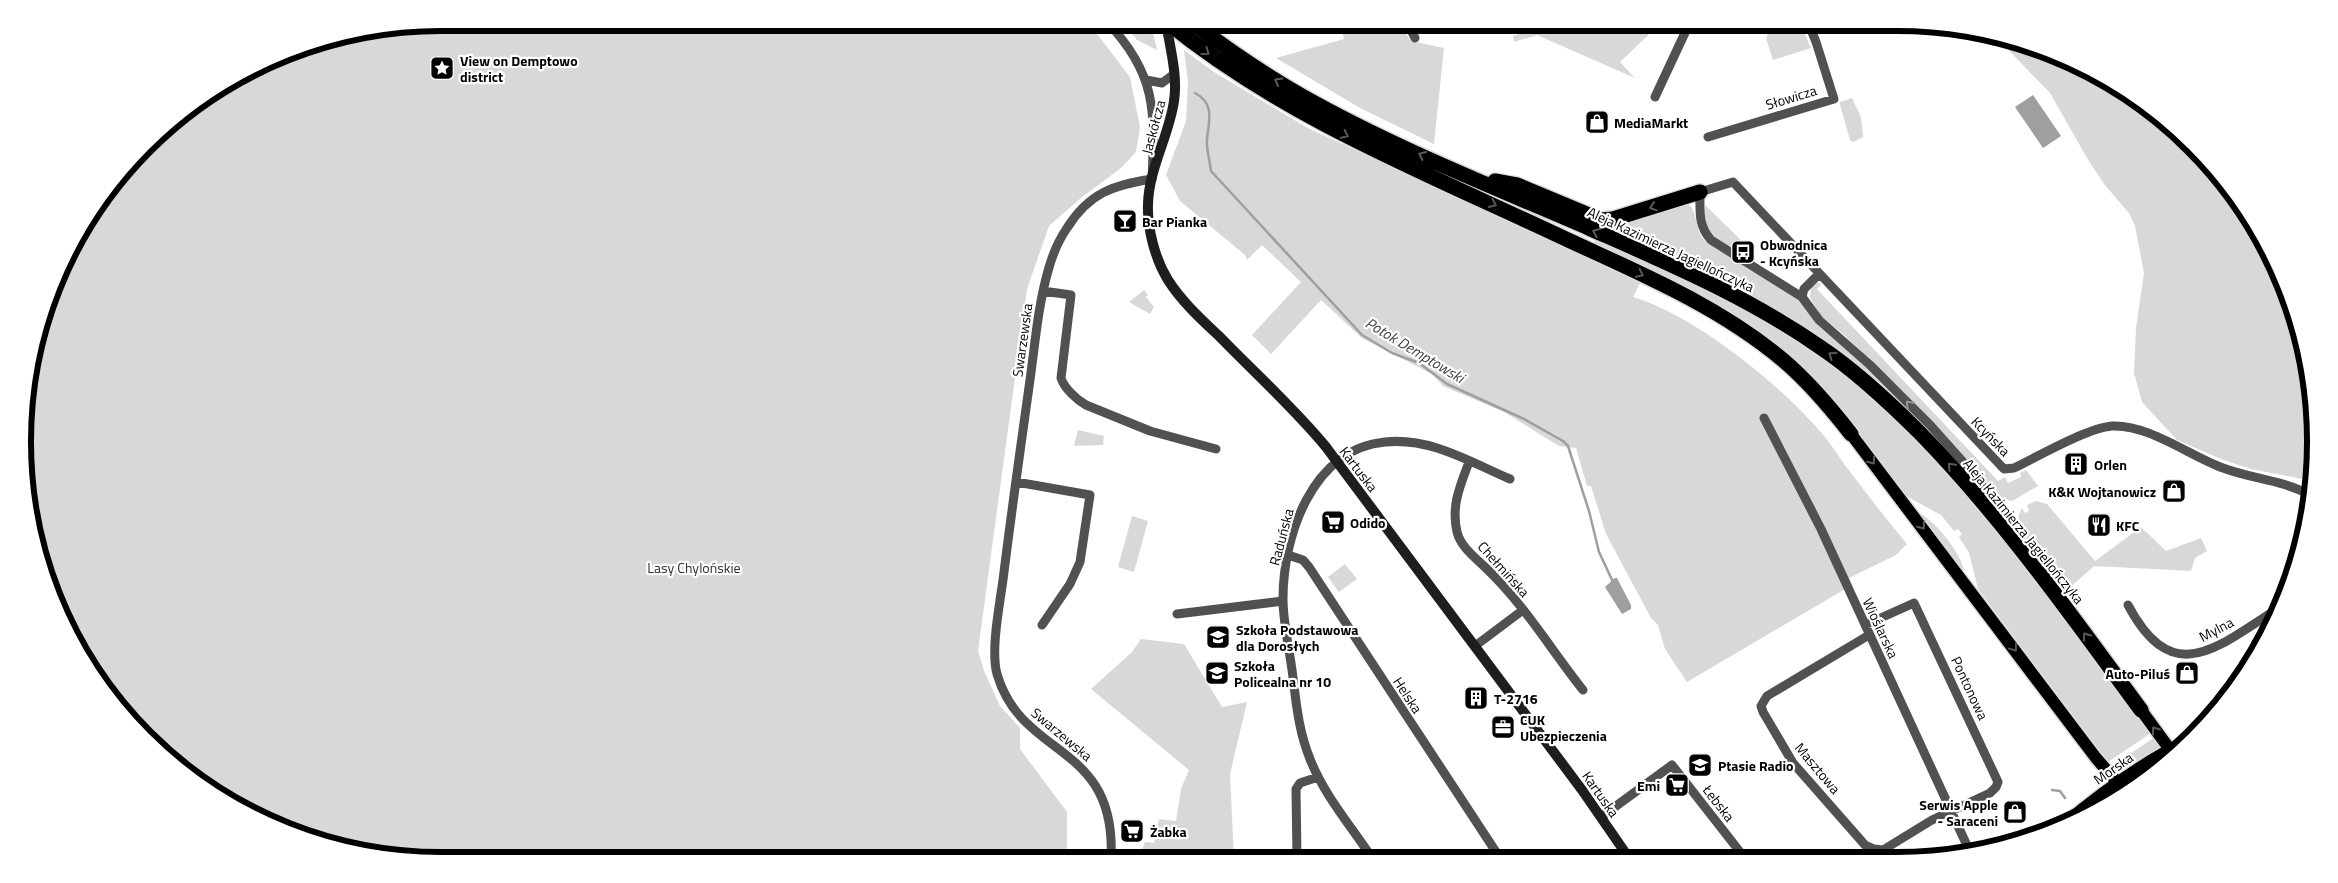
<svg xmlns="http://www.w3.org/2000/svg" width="2338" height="883" font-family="'Titillium Web',sans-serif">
<rect width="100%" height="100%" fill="#fff"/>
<path fill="#d8d8d8" d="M1088,22L1130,77L1140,127L1136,152L1121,168L1082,197L1049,226L1027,289L978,651L984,671L1000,706L1020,728V749L1067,812V859L442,860L333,846L256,817L187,774L93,674L55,602L31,524L26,387L45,307L79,232L165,126L232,78L307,45L442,22Z
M1151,23L1157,50L1137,40L1123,23Z
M1340,23H1399L1411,41L1444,48L1434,144L1360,108L1276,58L1344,39Z
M1562,23L1661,22V23L1620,62L1635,78L1537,35L1514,42L1513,36L1549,24L1555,27Z
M1773,23H1800L1811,48L1773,60L1766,38Z
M1994,35L2005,37C2031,46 2059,54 2083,66C2208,133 2289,246 2312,386C2316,413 2314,442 2315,469L2313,481L2251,469L2221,459L2177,440L2142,402L2134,373L2136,328L2144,273L2135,226L2129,213L2104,184L2087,158L2050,93Z
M1184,50L1214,72L1306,127L1640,283L1633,297C1694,315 1777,382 1819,430C1831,443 1840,459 1851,473C1869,497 1888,521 1907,544L1896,555L1849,578L1852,585L1687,682L1665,649L1658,625L1651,618L1606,534L1591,486H1587L1576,448L1559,446L1504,412L1443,386L1432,374L1362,338L1321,300L1271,354L1252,335L1301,282L1262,245L1247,260L1245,255L1180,201L1166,175L1186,121L1188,82Z
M1852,98L1861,117L1863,137L1853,142L1850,140L1840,105V102Z
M1687,203C1698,210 1695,229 1704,240L1798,299L1911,411L1984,492L2015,530L1849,360C1775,301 1689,264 1603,227Z
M1705,205L1745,244C1739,245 1730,247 1725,245C1706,239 1704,222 1705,205Z
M1595,240C1660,268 1725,296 1786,334C1798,342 1812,349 1824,358C1953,456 2053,605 2151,733L2108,762L1978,589L1969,553L1959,537L1962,534L1958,529L1954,531L1941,515L1906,496L1847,423L1825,391L1793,358L1740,319L1649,270L1594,243Z
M1815,282L1822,284L1817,289L1998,481L2005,477L2008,483L2021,477L2020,473L2026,470L2038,486L2012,501L2000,498L1914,402L1843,334L1821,316L1810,298L1811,287Z
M1144,290L1148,295L1146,297L1154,307L1150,314L1129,302Z
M1078,430L1104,436L1103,445L1074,446Z
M2036,501L2047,504L2095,561L2141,527L2166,551L2201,538L2207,551L2195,558L2191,571L2094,566L2065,592L2019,527C2018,519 2018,515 2022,508L2025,513L2029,511L2027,505Z
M1919,513C1935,520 1961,553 1964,571Z
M1132,516L1148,521L1134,572L1118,567Z
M1345,564L1357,579L1339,592L1328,577Z
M1141,639L1184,644L1222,707L1247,702L1230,774L1234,859H1121V849L1141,853L1145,842L1154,843L1159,819L1176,821L1181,789L1189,770L1091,689L1132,652Z
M2155,737L2161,747L2118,775L2112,766Z"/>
<path fill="#9f9f9f" d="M2033,95L2061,136L2043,148L2015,107Z
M1615,578H1617L1631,605V609L1622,614L1605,587Z"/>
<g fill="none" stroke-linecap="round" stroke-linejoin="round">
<path stroke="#9f9f9f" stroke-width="2.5" d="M1195,93C1215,103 1209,121 1207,139C1206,149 1210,161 1211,171L1362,335L1392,353L1419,363L1447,384L1524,419L1563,441L1568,446L1589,511L1599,552L1613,582
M2052,790L2060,791L2065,798"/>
<g stroke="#dbdbdb" stroke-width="15">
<path id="primary" d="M1851,434L2096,758L2122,788
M2141,710L2174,755
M2063,825C2101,793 2140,764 2185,742"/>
</g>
<g stroke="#dbdbdb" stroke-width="18">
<path id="highway" d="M1167,22C1286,119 1431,175 1568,240C1642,274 1720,307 1783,360C1809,382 1830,407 1851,434
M1191,22C1227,49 1263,74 1302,96C1394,148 1494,187 1591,229C1670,264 1748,297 1820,347C1856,371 1889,402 1920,433C2003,518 2071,615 2141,710
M1495,181L1517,185L1601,220L1613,219L1700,192"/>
</g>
<path stroke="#515151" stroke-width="9" d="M1107,22C1157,74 1155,112 1152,179C1113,185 1089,193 1067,228C1058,241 1052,256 1048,271C1038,306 1035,344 1030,380C1021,444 1012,508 1004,572C1001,599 990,648 997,674C1022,760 1117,741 1111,859
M1407,22L1415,38
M1146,80L1162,83L1174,74
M1655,97L1690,22
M1708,137L1834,99L1816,42L1808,22
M1043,291L1071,295L1061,378C1064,388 1077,400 1086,405L1150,431L1216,449
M1802,297L1804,289L1819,274
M1764,418L1821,529L1970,852
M1469,462C1460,486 1451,506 1457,532C1461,548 1477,559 1488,570C1525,606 1552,651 1583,690
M1016,482L1090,495L1080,562L1070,584L1042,625
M2011,521L1964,463L1930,425L1870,365L1819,320L1802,297L1711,240C1698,226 1700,211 1700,192L1733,182L2004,469L2014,468C2039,456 2087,428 2112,426C2148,424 2190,456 2223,468C2252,479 2283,480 2310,495
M1288,555L1303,560L1309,567L1500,858
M2128,605C2172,688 2215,649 2274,611
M1177,614L1283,601
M1865,625L1914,603L1998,782L1996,787L1990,793L1932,820L1883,850L1874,849L1865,845L1793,763L1763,712L1761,706L1767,696L1869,635
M1475,646L1523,610
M1601,817L1672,765L1744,857
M1297,858L1296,789L1300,783L1318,777
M1372,858C1351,826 1324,795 1310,759C1298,730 1296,700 1292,670C1289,647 1283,622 1283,599C1283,536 1312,449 1385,442C1430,437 1470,462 1510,479"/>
<path stroke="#1e1e1e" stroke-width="10" d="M1166,22C1170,48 1178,76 1174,101C1169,136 1149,168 1148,204C1147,228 1155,259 1168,280C1182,302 1202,320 1221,338C1256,374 1294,408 1326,447L1582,790L1629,858"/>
<use href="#primary" stroke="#000" stroke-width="12"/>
<use href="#highway" stroke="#000" stroke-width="15"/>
</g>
<defs><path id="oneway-chevron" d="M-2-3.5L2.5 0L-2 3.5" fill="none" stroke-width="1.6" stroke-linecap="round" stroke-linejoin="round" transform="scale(1.25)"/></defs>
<g stroke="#595959">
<use href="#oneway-chevron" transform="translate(1206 52) rotate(36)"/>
<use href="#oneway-chevron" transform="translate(1278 81) rotate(-149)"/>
<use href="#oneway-chevron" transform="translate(1345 135) rotate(26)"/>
<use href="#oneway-chevron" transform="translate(1422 155) rotate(-155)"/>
<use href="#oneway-chevron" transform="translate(1493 204) rotate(25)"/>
<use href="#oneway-chevron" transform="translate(1653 207) rotate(162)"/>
<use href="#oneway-chevron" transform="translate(1596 232) rotate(-157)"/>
<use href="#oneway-chevron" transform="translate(1640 274) rotate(26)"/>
<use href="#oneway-chevron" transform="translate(1832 355) rotate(-144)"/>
<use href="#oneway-chevron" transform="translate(1872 461) rotate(52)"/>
<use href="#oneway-chevron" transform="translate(1951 466) rotate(-133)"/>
<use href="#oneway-chevron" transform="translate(1922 526) rotate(52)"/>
<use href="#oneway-chevron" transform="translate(2086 636) rotate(-126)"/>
<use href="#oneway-chevron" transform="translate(2014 648) rotate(53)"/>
<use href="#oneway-chevron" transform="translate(2155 730) rotate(-126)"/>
</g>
<use stroke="#979797" href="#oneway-chevron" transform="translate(1909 404) rotate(-134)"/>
<defs>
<g id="sight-square" transform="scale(1.25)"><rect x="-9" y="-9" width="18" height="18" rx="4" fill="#000" stroke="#fff"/><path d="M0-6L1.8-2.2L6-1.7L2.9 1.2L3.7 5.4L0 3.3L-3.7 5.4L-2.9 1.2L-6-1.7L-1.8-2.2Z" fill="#fff"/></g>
<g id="shop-square" transform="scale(1.25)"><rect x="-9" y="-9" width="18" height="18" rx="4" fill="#000" stroke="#fff"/><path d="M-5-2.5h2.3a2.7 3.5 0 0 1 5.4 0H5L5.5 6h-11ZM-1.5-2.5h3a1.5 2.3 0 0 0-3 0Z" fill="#fff"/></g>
<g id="bar-square" transform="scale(1.25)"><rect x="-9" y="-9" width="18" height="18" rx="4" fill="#000" stroke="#fff"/><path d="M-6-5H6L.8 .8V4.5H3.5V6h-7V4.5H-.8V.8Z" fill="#fff"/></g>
<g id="bus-square" transform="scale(1.25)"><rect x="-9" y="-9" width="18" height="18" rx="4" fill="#000" stroke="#fff"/><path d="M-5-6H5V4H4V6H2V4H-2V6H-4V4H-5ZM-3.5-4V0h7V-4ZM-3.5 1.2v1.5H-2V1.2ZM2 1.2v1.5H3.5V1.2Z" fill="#fff"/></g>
<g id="building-square" transform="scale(1.25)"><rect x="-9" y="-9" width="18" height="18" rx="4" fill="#000" stroke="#fff"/><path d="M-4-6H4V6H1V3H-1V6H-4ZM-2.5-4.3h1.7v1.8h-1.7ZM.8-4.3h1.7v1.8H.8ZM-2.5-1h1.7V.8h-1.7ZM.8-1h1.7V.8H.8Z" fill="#fff"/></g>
<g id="supermarket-square" transform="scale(1.25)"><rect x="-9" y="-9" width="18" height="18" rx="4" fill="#000" stroke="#fff"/><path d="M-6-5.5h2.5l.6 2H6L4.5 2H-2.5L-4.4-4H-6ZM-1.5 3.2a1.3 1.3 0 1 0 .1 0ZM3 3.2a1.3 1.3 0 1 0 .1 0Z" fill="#fff"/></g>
<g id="restaurant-square" transform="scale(1.25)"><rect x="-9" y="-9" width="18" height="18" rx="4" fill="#000" stroke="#fff"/><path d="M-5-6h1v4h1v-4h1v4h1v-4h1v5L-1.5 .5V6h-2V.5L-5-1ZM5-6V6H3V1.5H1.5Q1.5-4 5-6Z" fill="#fff"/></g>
<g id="school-square" transform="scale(1.25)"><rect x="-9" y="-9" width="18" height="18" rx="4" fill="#000" stroke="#fff"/><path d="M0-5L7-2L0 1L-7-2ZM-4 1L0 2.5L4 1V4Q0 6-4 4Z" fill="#fff"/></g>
<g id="university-square" transform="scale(1.25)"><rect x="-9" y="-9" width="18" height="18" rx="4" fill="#000" stroke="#fff"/><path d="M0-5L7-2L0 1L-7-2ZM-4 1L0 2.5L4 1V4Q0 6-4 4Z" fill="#fff"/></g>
<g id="office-square" transform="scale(1.25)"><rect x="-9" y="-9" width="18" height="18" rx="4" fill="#000" stroke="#fff"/><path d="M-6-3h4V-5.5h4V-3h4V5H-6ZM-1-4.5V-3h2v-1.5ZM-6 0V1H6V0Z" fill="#fff"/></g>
</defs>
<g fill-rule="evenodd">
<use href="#sight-square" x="442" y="68"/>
<use href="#shop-square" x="1597" y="122"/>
<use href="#bar-square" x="1125" y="221"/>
<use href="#bus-square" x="1743" y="252"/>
<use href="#building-square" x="2076" y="464"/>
<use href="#shop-square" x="2174" y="491"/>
<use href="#supermarket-square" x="1333" y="522"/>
<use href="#restaurant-square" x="2099" y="525"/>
<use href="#school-square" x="1218" y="637"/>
<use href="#university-square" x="1217" y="673"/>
<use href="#shop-square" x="2187" y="673"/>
<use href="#building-square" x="1476" y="698"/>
<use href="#office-square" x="1503" y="727"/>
<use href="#school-square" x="1700" y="765"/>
<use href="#supermarket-square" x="1677" y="785"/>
<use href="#shop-square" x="2015" y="812"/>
<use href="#supermarket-square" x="1132" y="831"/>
</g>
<g text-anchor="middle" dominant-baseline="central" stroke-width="4.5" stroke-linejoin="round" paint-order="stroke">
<g font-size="14" font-weight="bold" fill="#000" stroke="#fff" text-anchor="start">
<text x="460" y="60">View on Demptowo<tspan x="460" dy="16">district</tspan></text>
<text x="1614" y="122">MediaMarkt</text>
<text x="1142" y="221">Bar Pianka</text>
<text x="1760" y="244">Obwodnica<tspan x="1760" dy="16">- Kcyńska</tspan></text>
<text x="2094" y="464">Orlen</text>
<text x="2156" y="491" text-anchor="end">K&amp;K Wojtanowicz</text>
<text x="1350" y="522">Odido</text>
<text x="2116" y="525">KFC</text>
<text x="1236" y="629">Szkoła Podstawowa<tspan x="1236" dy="16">dla Dorosłych</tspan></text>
<text x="1234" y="665">Szkoła<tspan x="1234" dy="16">Policealna nr 10</tspan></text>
<text x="2170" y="673" text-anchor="end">Auto-Piluś</text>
<text x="1494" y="698">T-2716</text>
<text x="1520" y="719">CUK<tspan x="1520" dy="16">Ubezpieczenia</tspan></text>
<text x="1718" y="765">Ptasie Radio</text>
<text x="1660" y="785" text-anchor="end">Emi</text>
<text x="1998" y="804" text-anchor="end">Serwis Apple<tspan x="1998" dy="16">- Saraceni</tspan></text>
<text x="1150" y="831">Żabka</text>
</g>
<g font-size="14" fill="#000" stroke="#fff">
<text transform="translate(1791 97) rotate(-17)">Słowicza</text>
<text transform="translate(1153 127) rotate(-75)">Jaskółcza</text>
<text transform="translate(1671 249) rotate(25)">Aleja Kazimierza Jagiellończyka</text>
<text transform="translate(1022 340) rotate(-82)">Swarzewska</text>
<text transform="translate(1991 436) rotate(46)">Kcyńska</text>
<text transform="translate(1359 469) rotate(53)">Kartuska</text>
<text transform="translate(2024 531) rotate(51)">Aleja Kazimierza Jagiellończyka</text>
<text transform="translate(1281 537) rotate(-75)">Raduńska</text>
<text transform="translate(1504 569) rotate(48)">Chełmińska</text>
<text transform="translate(1881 628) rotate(65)">Wioślarska</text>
<text transform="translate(2216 629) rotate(-28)">Mylna</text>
<text transform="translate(1970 688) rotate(65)">Pontonowa</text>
<text transform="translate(1408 695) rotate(57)">Helska</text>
<text transform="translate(1062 734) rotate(40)">Swarzewska</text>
<text transform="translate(1818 768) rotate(50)">Masztowa</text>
<text transform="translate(2113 768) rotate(-35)">Morska</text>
<text transform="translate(1601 794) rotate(55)">Kartuska</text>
<text transform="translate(1719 803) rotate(52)">Łebska</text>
</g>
<g font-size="14" fill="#2f2f2f" stroke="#fff">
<text x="694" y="567">Lasy Chylońskie</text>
</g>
<g font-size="15" font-style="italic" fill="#404040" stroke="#fff">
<text transform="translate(1415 350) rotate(31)">Potok Demptowski</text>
</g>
</g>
<path d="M0 0H2338V883H0ZM441 31H1897A410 410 0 0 1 2307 441V442A410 410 0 0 1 1897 852H441A410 410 0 0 1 31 442V441A410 410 0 0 1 441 31Z" fill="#fff" fill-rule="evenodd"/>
<path fill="none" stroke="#000" stroke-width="6" d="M441 31H1897A410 410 0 0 1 2307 441V442A410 410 0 0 1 1897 852H441A410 410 0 0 1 31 442V441A410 410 0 0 1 441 31Z"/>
</svg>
